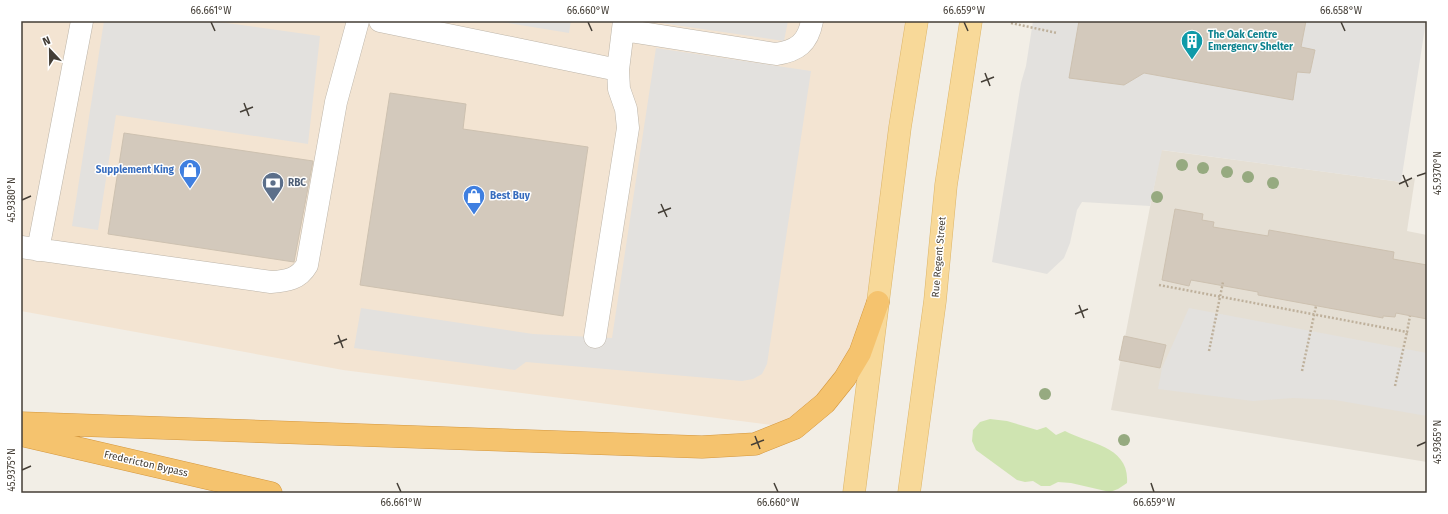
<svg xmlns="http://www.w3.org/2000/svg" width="1448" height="514" font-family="'Fira Sans',sans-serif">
<rect width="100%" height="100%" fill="#f2eee6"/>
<path fill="#e5dfd4" d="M1161,150L1401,182L1415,178L1407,231L1427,235V462L1111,410Z"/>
<path fill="#f3e4d2" d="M21,21H917L860,353L795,428L343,370L21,311Z"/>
<path fill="#cfe4b1" d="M990,419L1007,421L1037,430L1046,427L1056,435L1065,431C1089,444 1130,446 1127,483L1118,489L1110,492L1071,483L1058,482L1050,486H1041L1033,481L1025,482L1017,480L976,450L972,441L973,430L980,422Z"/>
<path fill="#e3e1de" d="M104,21H212L320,36L308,144L116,115L98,230L72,226Z
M496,21H571L569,33Z
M654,21H788L784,41L654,22Z
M1033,21H1079L1070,78L1124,85L1144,73L1293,100L1297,72L1310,73L1315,51L1301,47L1306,21H1426L1401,182L1162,150L1150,206L1082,202L1077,210L1070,243L1064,258L1047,274L992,262L1021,83L1026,66Z
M656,48L811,71L767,364L762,374L753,379L742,381L526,362L515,370L354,348L361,308L533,334L612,338Z
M1189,308L1427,353V416L1335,400L1293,398L1253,401L1158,389L1162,368Z"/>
<path fill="#d3c9bc" stroke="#cdc1b0" d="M1079,21H1306L1301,47L1315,50L1310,73L1297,72L1293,100L1144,73L1124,85L1069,78Z
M390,93L466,104L463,129L588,147L563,316L360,285Z
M124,133L313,161L294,262L108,234Z
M1175,209L1203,214L1202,220L1214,222L1213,227L1268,236L1269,230L1394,252L1393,259L1427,265V319L1396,313L1395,317L1383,316V318L1258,295V292L1191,280L1189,286L1162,280Z
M1124,336L1166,345L1160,368L1119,360Z"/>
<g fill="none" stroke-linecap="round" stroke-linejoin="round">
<g stroke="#bdb5a9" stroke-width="23">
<path id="minor" d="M380,21L618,70
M623,30L776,54C797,51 808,43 812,21
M21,247L271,282C287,281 299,279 307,265L336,102L358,21
M38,250L82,21
M595,337L628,128L626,109L619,89L618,70L624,21"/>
</g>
<g stroke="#dcb569" stroke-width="23">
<path id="major" d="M854,493L900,127L917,21
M909,493L935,301L946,185L971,21"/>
</g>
<g stroke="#d4973e" stroke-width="23">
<path id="highway" d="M21,423L702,447L755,444L795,428L825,403L845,378L860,353L878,302
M21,435L271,493"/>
</g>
<path stroke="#beb09b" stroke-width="2.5" stroke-dasharray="2 2" stroke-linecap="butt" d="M1011,23L1057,33
M1159,285L1407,332L1410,316
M1209,351L1223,282
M1302,371L1316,306
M1395,386L1407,332"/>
<use href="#minor" stroke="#fff" stroke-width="22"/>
<use href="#major" stroke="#f8d999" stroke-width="22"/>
<use href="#highway" stroke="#f5c36e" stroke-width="22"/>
</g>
<g fill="#96aa80">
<circle cx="1182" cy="165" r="6"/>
<circle cx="1203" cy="168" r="6"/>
<circle cx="1227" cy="172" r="6"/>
<circle cx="1248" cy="177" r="6"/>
<circle cx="1273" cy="183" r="6"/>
<circle cx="1157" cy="197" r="6"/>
<circle cx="1045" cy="394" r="6"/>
<circle cx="1124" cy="440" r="6"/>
</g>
<path fill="none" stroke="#443e36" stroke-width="1.5" d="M211,22L215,31M588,22L592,31M964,22L968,31M1341,22L1345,31M985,73L990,86M981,82L994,77M244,103L249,116M240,112L253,107M1403,175L1408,187M1417,176L1426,173M1399,184L1412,178M22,200L31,196M661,204L667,217M658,213L671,208M1079,305L1084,318M1075,314L1088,309M338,335L343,348M334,344L347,339M755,436L760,449M751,445L764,440M1417,446L1426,442M22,470L31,466M397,483L401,492M774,483L778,492M1151,483L1154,492"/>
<defs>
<g id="building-pin" transform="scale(1.15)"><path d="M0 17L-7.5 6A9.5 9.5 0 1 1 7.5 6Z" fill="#0f9aa8" stroke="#fff"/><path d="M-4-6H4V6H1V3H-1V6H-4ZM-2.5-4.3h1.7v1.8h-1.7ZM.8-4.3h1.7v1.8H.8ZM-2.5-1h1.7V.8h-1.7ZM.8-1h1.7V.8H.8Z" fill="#fff"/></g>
<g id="shop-pin" transform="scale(1.15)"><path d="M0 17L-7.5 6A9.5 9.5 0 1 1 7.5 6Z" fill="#3f7fe0" stroke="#fff"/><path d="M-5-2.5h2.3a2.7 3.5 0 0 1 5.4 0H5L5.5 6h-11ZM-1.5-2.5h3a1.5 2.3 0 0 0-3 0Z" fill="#fff"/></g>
<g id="bank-pin" transform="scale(1.15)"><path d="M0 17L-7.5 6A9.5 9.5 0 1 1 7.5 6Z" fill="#5c6f8a" stroke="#fff"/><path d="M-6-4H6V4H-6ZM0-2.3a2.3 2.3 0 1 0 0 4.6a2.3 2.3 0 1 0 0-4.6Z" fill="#fff"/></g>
</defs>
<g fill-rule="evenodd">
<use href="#building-pin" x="1192" y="41"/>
<use href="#shop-pin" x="190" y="170"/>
<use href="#bank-pin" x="273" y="183"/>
<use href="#shop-pin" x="474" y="196"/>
</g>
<g text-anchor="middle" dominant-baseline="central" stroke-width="3" stroke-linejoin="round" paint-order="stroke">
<g font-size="10" font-weight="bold" fill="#0d838f" stroke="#fff" text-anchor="start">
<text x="1208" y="35">The Oak Centre<tspan x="1208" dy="12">Emergency Shelter</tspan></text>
</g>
<g font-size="10" font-weight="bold" fill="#366cbe" stroke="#fff" text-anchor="end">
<text x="174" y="170">Supplement King</text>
<text x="490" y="196" text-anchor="start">Best Buy</text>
</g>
<g font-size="10" font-weight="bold" fill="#4e5e75" stroke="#fff" text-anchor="start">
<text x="288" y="183">RBC</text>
</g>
<g font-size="10" fill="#443e36" stroke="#fff">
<text transform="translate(939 257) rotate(-85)">Rue Regent Street</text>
<text transform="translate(146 464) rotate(13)">Fredericton Bypass</text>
</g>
</g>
<rect width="1448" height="514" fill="none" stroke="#ffffff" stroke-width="44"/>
<g transform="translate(50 50) rotate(338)" stroke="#ffffff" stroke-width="3" paint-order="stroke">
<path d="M0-3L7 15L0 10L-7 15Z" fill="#443e36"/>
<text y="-6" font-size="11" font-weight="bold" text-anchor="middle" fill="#443e36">N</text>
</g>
<rect x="22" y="22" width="1404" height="470" fill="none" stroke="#443e36" stroke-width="1.5"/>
<g font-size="10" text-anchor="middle" fill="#443e36">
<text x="211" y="14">66.661°W</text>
<text x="588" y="14">66.660°W</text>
<text x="964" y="14">66.659°W</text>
<text x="1341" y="14">66.658°W</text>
<text transform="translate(1437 173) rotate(-90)" y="4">45.9370°N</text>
<text transform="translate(11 200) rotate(-90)" y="4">45.9380°N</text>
<text transform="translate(1437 442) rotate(-90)" y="4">45.9365°N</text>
<text transform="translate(11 470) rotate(-90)" y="4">45.9375°N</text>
<text x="401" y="506">66.661°W</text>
<text x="778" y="506">66.660°W</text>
<text x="1154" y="506">66.659°W</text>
</g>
</svg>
